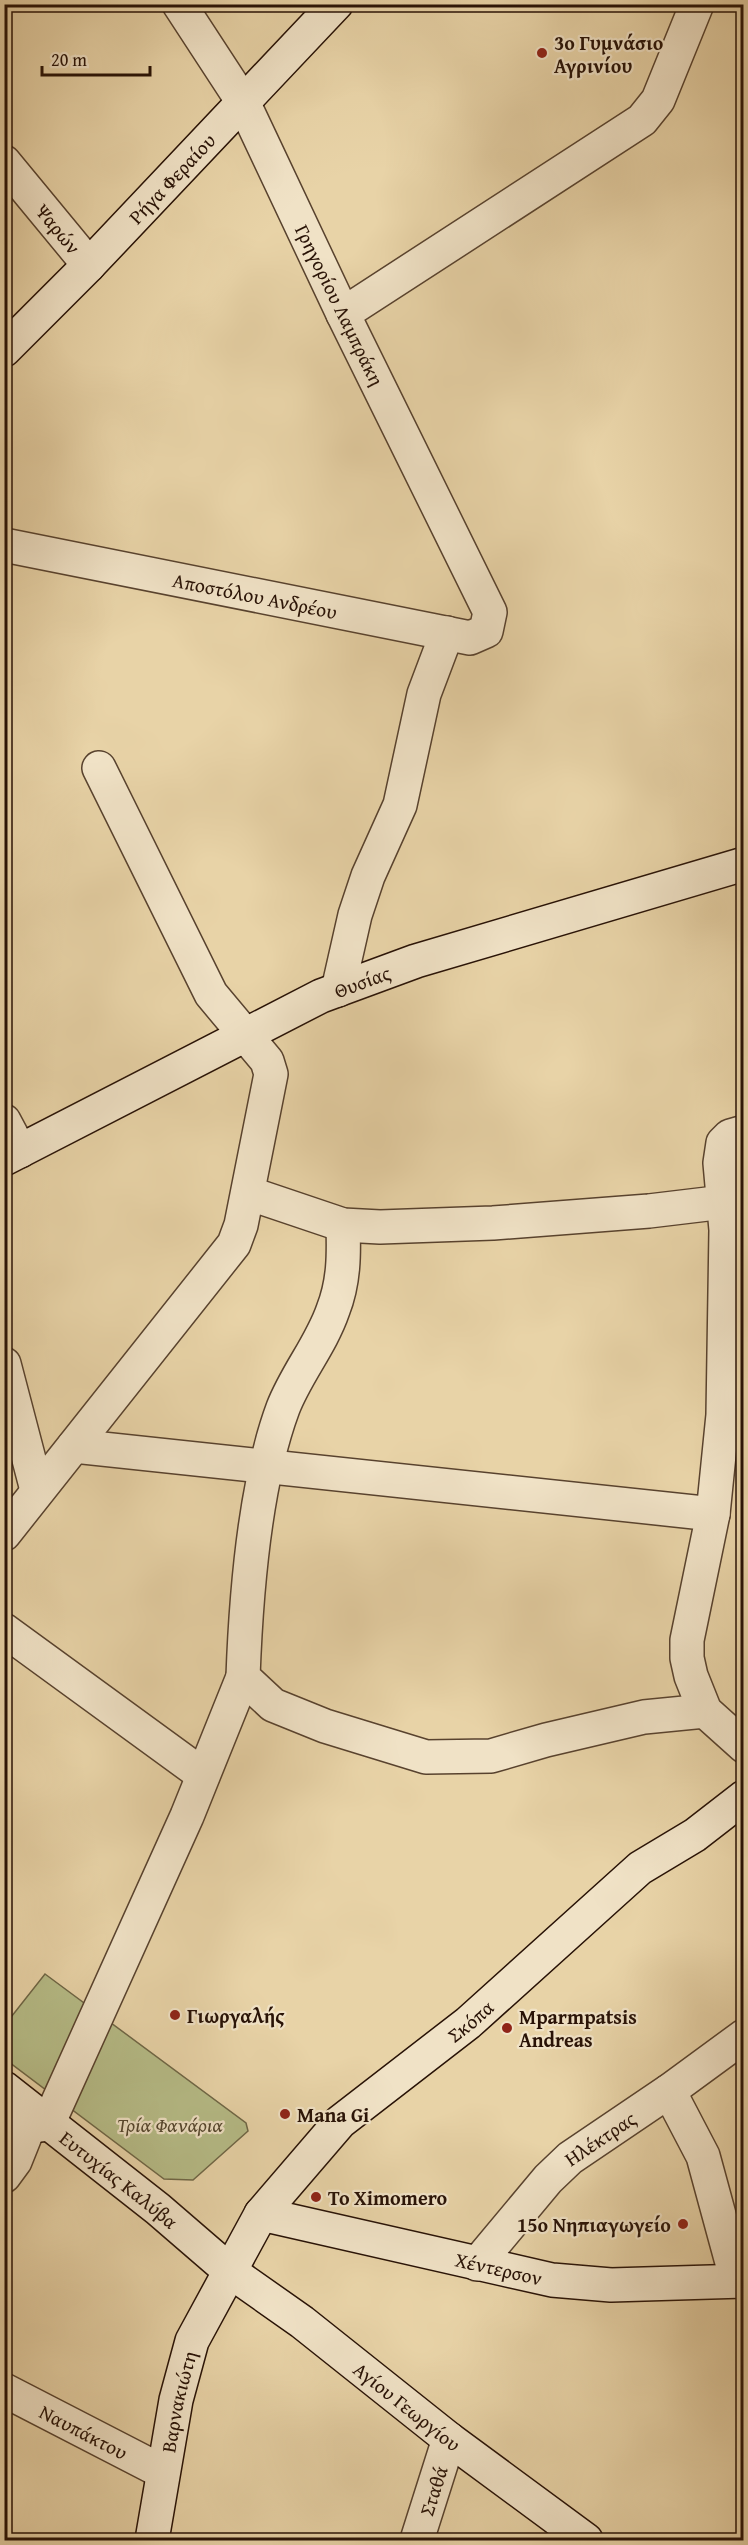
<svg xmlns="http://www.w3.org/2000/svg" width="748" height="2545" font-family="'Gentium Book Plus',serif">
<rect width="100%" height="100%" fill="#e8d3a7"/>
<filter id="stains"><feTurbulence type="fractalNoise" baseFrequency=".00333" numOctaves="4"/><feColorMatrix values="0 0 0 0 .2 0 0 0 0 .09 0 0 0 0 .02 0 0 0 .5 -.17"/></filter>
<radialGradient id="worn" r=".72"><stop offset=".6" stop-color="#630" stop-opacity="0"/><stop offset="1" stop-color="#630" stop-opacity=".3"/></radialGradient>
<path fill="#b6bc87" stroke="#6f6746" stroke-width="1.5" d="M45,1974L246,2123L248,2131L193,2180L164,2179L5,2059L4,2026Z"/>
<g fill="none" stroke-linecap="round" stroke-linejoin="round">
<g stroke="#58422e" stroke-width="36">
<g id="street">
<path id="s1" d="M4,162L89,265"/>
<path d="M343,314L642,120L658,100L697,4"/>
<path id="s2" d="M4,545L470,638L486,631L490,612L343,314L243,102L179,4"/>
<path d="M338,990L355,915L368,876L400,805L424,694L447,633"/>
<path d="M4,1121L20,1151"/>
<path d="M744,1132L730,1136L723,1143L720,1163L726,1230L723,1415L713,1514L687,1640V1658L691,1676L705,1711L744,1746"/>
<path d="M248,1193L343,1225L380,1227L493,1223L649,1211L724,1202"/>
<path d="M343,1225C344,1255 344,1282 333,1310C321,1345 296,1374 283,1408C254,1486 246,1594 243,1677L273,1705L325,1726L426,1757L491,1756L546,1740L644,1717L705,1711"/>
<path d="M4,1364L37,1490"/>
<path d="M74,1446L713,1514"/>
<path d="M4,1534L234,1244L241,1225L271,1074L267,1061L211,994L99,768"/>
<path d="M4,1630L203,1775"/>
<path d="M669,2091L703,2156L737,2281"/>
<path d="M48,2124L187,1816L243,1677"/>
<path d="M4,2176L15,2161L29,2126"/>
<path id="s3" d="M477,2264L548,2179L570,2158L669,2091L744,2036"/>
<path id="s4" d="M4,2390L163,2472"/>
<path id="s5" d="M417,2540L449,2439"/>
</g>
</g>
<g stroke="#281206" stroke-width="36">
<g id="secondary">
<path id="s6" d="M4,350L89,265L336,4"/>
<path id="s7" d="M4,1159L321,996L416,961L744,864"/>
<path id="s8" d="M4,2088L158,2209L231,2272L302,2322L449,2439L586,2540"/>
<path d="M4,2129L48,2124"/>
<path id="s9" d="M261,2214L552,2280L611,2285L744,2281"/>
<path id="s10" d="M152,2540L176,2400L192,2341L261,2214L340,2122L468,2023L640,1868L695,1835L744,1797"/>
</g>
</g>
<use href="#street" stroke="#f0e2c6" stroke-width="33"/>
<use href="#secondary" stroke="#f0e2c6" stroke-width="33"/>
</g>
<g fill="#8f2418" stroke="#f0e2c6" stroke-width="2">
<circle cx="542" cy="53" r="6"/>
<circle cx="175" cy="2015" r="6"/>
<circle cx="507" cy="2028" r="6"/>
<circle cx="285" cy="2114" r="6"/>
<circle cx="316" cy="2197" r="6"/>
<circle cx="683" cy="2224" r="6"/>
</g>
<g text-anchor="middle" dominant-baseline="central" stroke-width="4.5" stroke-linejoin="round" paint-order="stroke">
<g font-size="20" font-weight="bold" fill="#281206" stroke="#f0e2c6" text-anchor="start">
<text x="554" y="42">3ο Γυμνάσιο<tspan x="554" dy="23">Αγρινίου</tspan></text>
<text x="187" y="2015">Γιωργαλής</text>
<text x="519" y="2016">Mparmpatsis<tspan x="519" dy="23">Andreas</tspan></text>
<text x="297" y="2114">Mana Gi</text>
<text x="328" y="2197">To Ximomero</text>
<text x="671" y="2224" text-anchor="end">15ο Νηπιαγωγείο</text>
</g>
<g font-size="20" fill="#281206" stroke="#f0e2c6">
<text stroke="none"><textPath href="#s6" startOffset="240">Ρήγα Φεραίου</textPath></text>
<text stroke="none"><textPath href="#s1" startOffset="86">Ψαρών</textPath></text>
<text transform="translate(340 305) rotate(64)">Γρηγορίου Λαμπράκη</text>
<text stroke="none"><textPath href="#s2" startOffset="256">Αποστόλου Ανδρέου</textPath></text>
<text stroke="none"><textPath href="#s7" startOffset="400">Θυσίας</textPath></text>
<text stroke="none"><textPath href="#s10" startOffset="634">Σκόπα</textPath></text>
<text stroke="none"><textPath href="#s3" startOffset="177">Ηλέκτρας</textPath></text>
<text stroke="none"><textPath href="#s8" startOffset="147">Ευτυχίας Καλύβα</textPath></text>
<text stroke="none"><textPath href="#s9" startOffset="244">Χέντερσον</textPath></text>
<text stroke="none"><textPath href="#s10" startOffset="141">Βαρνακιώτη</textPath></text>
<text stroke="none"><textPath href="#s8" startOffset="514">Αγίου Γεωργίου</textPath></text>
<text stroke="none"><textPath href="#s4" startOffset="90">Ναυπάκτου</textPath></text>
<text stroke="none"><textPath href="#s5" startOffset="52">Σταθά</textPath></text>
</g>
<g font-size="20" font-style="italic" fill="#53452d" stroke="#f0e2c6">
<text x="170" y="2124">Τρία Φανάρια</text>
</g>
</g>
<rect width="748" height="2545" fill="none" stroke="#e8d3a7" stroke-width="24"/>
<rect x="6" y="6" width="736" height="2533" fill="none" stroke="#281206" stroke-width="3"/>
<rect x="12" y="12" width="724" height="2521" fill="none" stroke="#281206" stroke-width="1.5"/>
<path d="M42 66v9h108v-9" fill="none" stroke="#281206" stroke-width="3"/>
<text x="51" y="66" font-size="18" fill="#281206" stroke="#f0e2c6" stroke-width="4.5" paint-order="stroke">20 m</text>
<rect width="100%" height="100%" filter="url(#stains)"/>
<rect width="100%" height="100%" fill="url(#worn)"/>
</svg>
